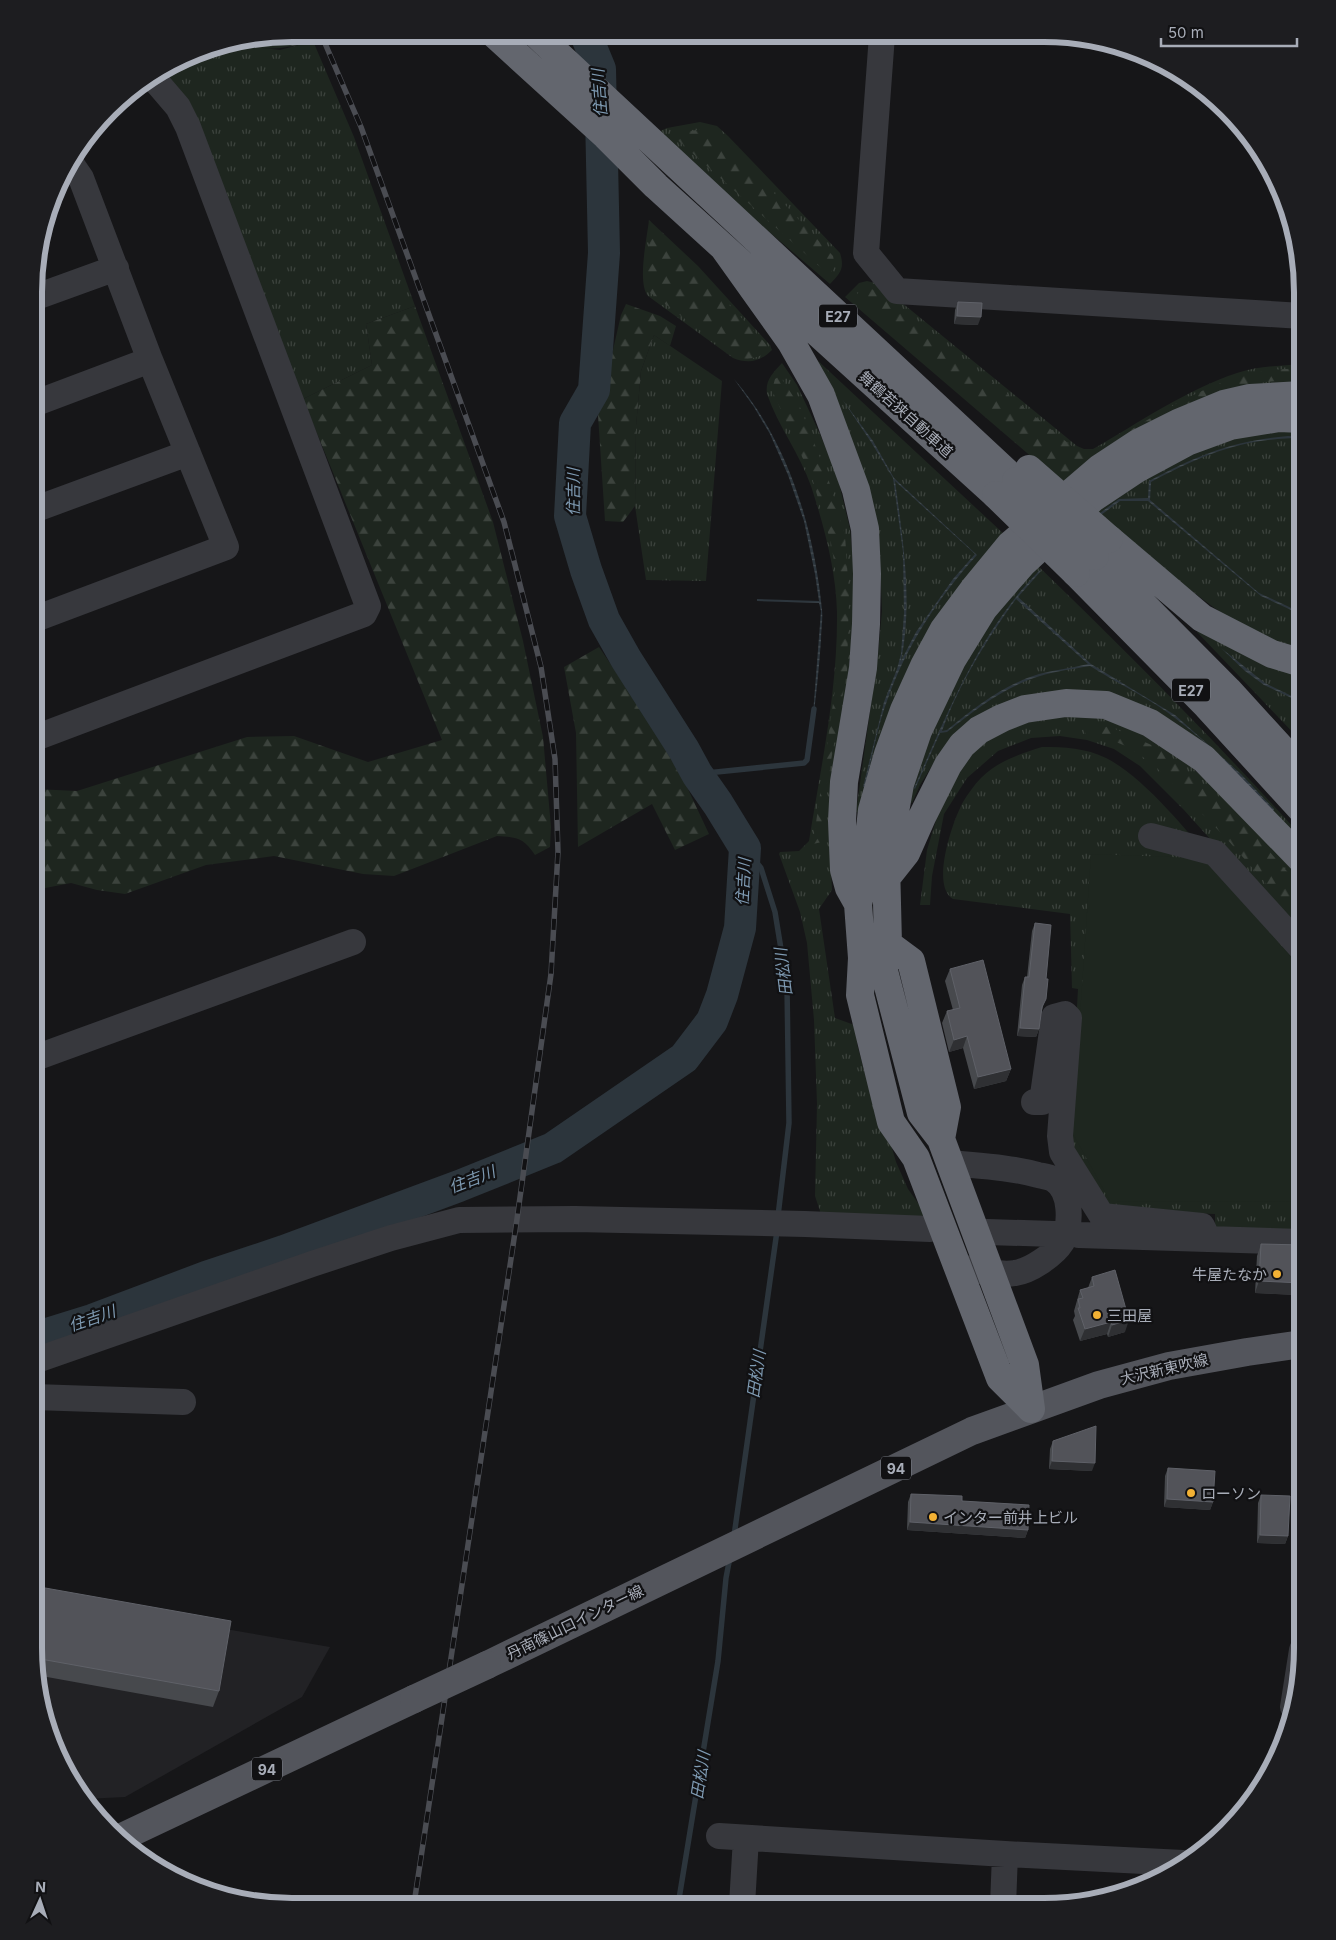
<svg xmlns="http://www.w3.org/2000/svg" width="1336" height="1940" font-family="Inter,'Noto Sans JP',sans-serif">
<defs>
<pattern id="grass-tufts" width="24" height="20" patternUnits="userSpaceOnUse" patternTransform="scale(1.25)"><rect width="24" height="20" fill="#1e261f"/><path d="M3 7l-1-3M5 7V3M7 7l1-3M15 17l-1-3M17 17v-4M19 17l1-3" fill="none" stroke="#3c433d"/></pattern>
<pattern id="forest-firs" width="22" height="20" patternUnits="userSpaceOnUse" patternTransform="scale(1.25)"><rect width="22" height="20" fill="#1e261f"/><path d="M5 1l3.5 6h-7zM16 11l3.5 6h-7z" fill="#3c433d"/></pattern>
<pattern id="water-rules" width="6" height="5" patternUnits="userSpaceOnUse" patternTransform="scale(1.25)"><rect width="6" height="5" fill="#2c353c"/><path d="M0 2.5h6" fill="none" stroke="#485056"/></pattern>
</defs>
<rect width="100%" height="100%" fill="#161618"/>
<path fill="#222225" d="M34,1596L330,1647L302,1697L125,1797L85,1799L60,1762L39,1698L34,1647Z"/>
<path fill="url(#grass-tufts)" d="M313,41L354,137L415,306L366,324L372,365L303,399L164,74L209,48L239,43L253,47L280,50Z
M700,122L717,126L728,136L840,253C845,269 840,273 830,284L689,163L658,132L667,128Z
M649,220L698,266L770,345L772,350C760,362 748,364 733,358L648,296C637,283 647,238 649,220Z
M867,281L879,284L1077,446L1084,449H1093C1140,422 1186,390 1237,373C1258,366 1280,366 1302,364V385L1062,483L845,297L859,283Z
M654,335L722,381L706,581L646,580L635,506L636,426L641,371Z
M816,359L1005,535L862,813L856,812L878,654L882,611L880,564Z
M782,363L797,385L820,434L837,475L850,529L856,592L831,869L832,890L819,909L835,1018L860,1027L857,1044L865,1074L876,1093L896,1162L908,1189L928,1217L821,1214L815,1196L817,1104L814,1020L807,943L800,912L779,854L780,852L799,851L809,841C821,766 838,689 837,612C836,570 824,526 811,486C800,454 778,426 767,394C765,380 773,373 782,363Z
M1302,429V651C1264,645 1231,620 1201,598C1164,570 1129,540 1093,510L1135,481L1233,436Z
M1035,563C1127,652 1217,742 1302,837V844L1101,696L940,753L920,785L912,803L907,801L918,758L977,640Z
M1201,627L1302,676V742L1197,632Z
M1088,715L1120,723L1167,745L1248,818L1302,876V941L1184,810L1140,766L1114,749L1087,740L1060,736L1031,738L998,751L967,778L944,814L932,876L930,905H920L927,850L943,797L966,758L989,738L1032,719Z
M1042,747C1064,747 1086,748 1106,758C1142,776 1186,829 1212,861C1241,896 1272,930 1302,965V1233L1215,1229V1214L1110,1210L1069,1152L1078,989L1072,988L1070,914L953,899C930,886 953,820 963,802C968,794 974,785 981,778C998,761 1020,754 1042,747Z"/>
<path fill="url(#forest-firs)" d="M293,34H309L313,41C282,49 270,52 239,43Z
M703,129L714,133L731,147L833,256L835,266L829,275L671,134Z
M651,227L695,269L768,346L769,349C759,359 747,361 734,356L648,291L645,282Z
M870,288L881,294L1078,451L1092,452C1142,425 1187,392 1242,376C1262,370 1282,369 1302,368V381C1289,381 1274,380 1260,383C1186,395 1124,437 1063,479L965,396L855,296L862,289Z
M626,304L660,316L676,326L670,346L654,335L641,371L636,426L635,506L623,522L605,521L598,415L621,315Z
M415,306L493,522L523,641L543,737L551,827L550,847L535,855C524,838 516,837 497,836L394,876L363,874L274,856L206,865L125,894L97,890L71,883L35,890V789L77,791L247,737L294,736L368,762L442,740L303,399L372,365L366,324Z
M780,376L800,407L828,478L845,535L849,596L847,671L827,783L826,841L813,844L838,668L839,591L831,543L813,481L772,390L775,379Z
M599,647L672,755L709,834L675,850L652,804L578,847L576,733L564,667Z
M1091,724L1113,728L1165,751L1243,822L1302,888V924L1226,838L1153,764L1128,747L1109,739L1086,734L1083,728Z"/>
<path fill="#1e261f" d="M1091,854L1196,858L1210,863L1302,970V1202L1110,1201L1072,1132Z"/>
<path fill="url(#water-rules)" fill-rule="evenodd" d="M734,379C788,441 814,528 822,610C823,620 821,630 821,640C819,669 816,698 812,727L821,611L819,603L757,601V599L819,601L815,574L804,521L788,475L770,434L754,407Z
M842,399L873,441L894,478L977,555C938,598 906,646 887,701C877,728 872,758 865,787H863L884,702L897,669L901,654L904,613L903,552L893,478L871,442ZM895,481L975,554L953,579L916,632L901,661C913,602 903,540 895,481Z
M1288,436L1302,437V438C1243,438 1202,455 1151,482L1150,500L1259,593L1302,613V615L1261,596L1148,501H1120L1101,515L1100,513L1119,499L1148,498L1149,481C1198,455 1232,441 1288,436Z
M1040,570L1041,571L1018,597L1091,664L1175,715L1241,774L1274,809L1273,811C1242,778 1211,745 1175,718C1151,699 1117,683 1090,666C1073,669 1056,671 1040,676C1004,687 976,709 947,732L940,733L915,789L914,788C948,712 980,630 1040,570ZM1016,599L1088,664C1072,668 1055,670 1039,674C1003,685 975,707 947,730L942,731C959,684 987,639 1016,599Z
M1221,648L1265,683L1302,701V703L1264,685L1245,671Z"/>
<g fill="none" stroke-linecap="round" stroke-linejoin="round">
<path stroke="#2c353c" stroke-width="5.5" d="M697,774L804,763L807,760L814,709
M745,848L761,868L775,912L787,986L789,1123L778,1216
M734,1536L777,1231
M678,1905L718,1661L726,1578L730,1557"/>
<path stroke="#2c353c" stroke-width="32" d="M34,1338L92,1320L206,1277L284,1251L459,1186L553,1148L684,1058L712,1021L722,995L740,928L745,848L718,804L697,774L684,750L626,659L604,620L586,570L570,516L575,423L594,390L604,253L600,69L586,35"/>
<path stroke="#37383d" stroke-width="26" d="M882,35L866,253L897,291L1302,316
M36,297L116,268
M36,403L150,360
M36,509L188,453
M35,619L226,547L150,360L81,178L70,162
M35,738L364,614L368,606L188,127L178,107L154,79
M1151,836L1215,853L1302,949
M35,1058L353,942
M1034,1102H1042L1054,1017L1065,1014L1069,1018L1060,1136L1062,1152L1102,1216L1202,1226L1208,1239
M950,1163C980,1166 1009,1167 1038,1175C1042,1176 1049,1177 1053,1179C1072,1190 1072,1225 1062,1242C1054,1255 1030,1271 1015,1273C998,1276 974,1269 958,1267
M987,1232L1054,1234
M1079,1235L1302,1242
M34,1361L312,1264L391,1238L459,1220L575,1219L805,1224L930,1229
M34,1397L183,1402
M1293,1707L1302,1650
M719,1836L1005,1854L1183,1863
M742,1905L746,1838
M1003,1906L1005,1854"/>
<path stroke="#53555c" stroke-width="28" d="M487,1665L972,1431L1099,1385L1169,1366L1247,1352L1302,1344
M120,1838L414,1699"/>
<path stroke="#63666e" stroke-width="28" d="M494,34L606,136L656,186L996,495
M536,34L1016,481
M724,248L791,342L821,395L856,490L865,529L867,574L866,624L863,668L844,782L842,821L844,870L849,888L858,904
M1109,539L1202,618L1272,654L1302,663
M1095,556L1228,690L1302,771
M1076,573L1207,706L1302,810
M887,877L906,853L922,817L948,765L962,745L979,730L1002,718L1025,709L1066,703L1106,705L1150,723L1204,759L1302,860
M888,944L911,961L947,1107L941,1139
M937,1122L941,1139L1025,1365L1031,1409
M941,1139L921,1113L883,967L888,944L886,862L900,784L918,731L952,660L984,608L1022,564L1093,498L1135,470L1189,441L1230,426L1279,418L1302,419
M1031,1409L1000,1378L916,1158L891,1122L860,995L862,958L858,904L865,875L872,810L888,754L904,710L924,666L944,629L973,590L1010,545L1100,468L1138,443L1178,423L1224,404L1250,398L1302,395"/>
<g stroke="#4a4c52" stroke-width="5.5">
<path id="rail" d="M321,34L361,127L504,522L541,667L555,759L558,852L551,974L517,1219L414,1904"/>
</g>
<use href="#rail" stroke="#111113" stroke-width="4" stroke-dasharray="11" stroke-linecap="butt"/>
<path stroke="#53555c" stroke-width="28" d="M414,1699L487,1665"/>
<path stroke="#63666e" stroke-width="28" d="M1029,469L1109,539
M1016,481L1095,556
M996,495L1076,573"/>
</g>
<path fill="#47494d" d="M958,302L978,325L954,324L955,310Z
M1035,923L1046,979L1043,1007L1042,1010L1039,1029L1036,1037L1017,1036L1022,985L1025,977H1027L1032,931Z
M950,969L1011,1069L1006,1081L974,1089L963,1048L949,1052L942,1023L947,1011L953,1010L945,981Z
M1261,1244L1302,1245V1284L1298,1295L1255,1293L1257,1256Z
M1092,1277L1125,1332L1108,1337L1107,1334L1080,1341L1073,1320L1075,1316L1074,1311L1080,1290L1088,1288Z
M1053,1441L1092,1471L1049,1469L1050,1449Z
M1168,1468L1213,1502L1210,1510L1164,1507L1165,1476Z
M911,1494L962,1501L1028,1530L1025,1538L907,1530L908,1502Z
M1261,1495L1288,1536L1285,1544L1257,1543L1258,1503Z
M34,1647L219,1691L213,1707L36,1675Z"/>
<path fill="#2f3033" d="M957,316L981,317L978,325L954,324Z
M1020,1028L1039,1029L1036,1037L1017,1036Z
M967,1036L963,1048L949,1052L954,1040Z
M1011,1069L1006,1081L974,1089L978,1077Z
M1259,1281L1302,1283L1298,1295L1255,1293Z
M1129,1320L1125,1332L1108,1337L1112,1325Z
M1111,1322L1107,1334L1080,1341L1085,1329Z
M1052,1461L1095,1463L1092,1471L1049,1469Z
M1167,1499L1213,1502L1210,1510L1164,1507Z
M910,1522L1028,1530L1025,1538L907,1530Z
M1260,1535L1288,1536L1285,1544L1257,1543Z"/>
<path fill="#525359" stroke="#5f6168" d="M958,302L982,303L981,317L957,316Z
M1035,923L1051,925L1046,979H1048L1046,999L1042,1007L1039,1029L1020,1028L1025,977H1029Z
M983,960L1011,1069L978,1077L967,1036L954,1040L947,1011L960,1008L950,969Z
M1261,1244L1302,1245V1283L1259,1281Z
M1115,1270L1129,1320L1112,1325L1111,1322L1085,1329L1078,1308H1080L1078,1299L1083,1298L1080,1290L1094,1286L1092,1277Z
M1096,1426L1095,1463L1052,1461L1053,1441Z
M1168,1468L1215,1471L1213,1502L1167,1499Z
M911,1494L962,1496V1501L1029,1505L1028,1530L910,1522Z
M1261,1495L1290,1496L1288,1536L1260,1535Z
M34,1586L231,1621L219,1691L35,1658L34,1647Z"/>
<g fill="#f2b134" stroke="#111113" stroke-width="2">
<circle cx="1277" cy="1274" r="5"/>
<circle cx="1097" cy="1315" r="5"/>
<circle cx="1191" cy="1493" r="5"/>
<circle cx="933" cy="1517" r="5"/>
</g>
<g text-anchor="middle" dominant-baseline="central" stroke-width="4.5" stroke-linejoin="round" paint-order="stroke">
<g fill="#111113" stroke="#7b7e86" stroke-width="1">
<rect x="819" y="304.5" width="38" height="23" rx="4"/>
<rect x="1172" y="678.5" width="38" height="23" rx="4"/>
<rect x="881" y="1456.5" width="30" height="23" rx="4"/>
<rect x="252" y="1757.5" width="30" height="23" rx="4"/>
</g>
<g font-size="14" font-weight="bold" fill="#a8adb8">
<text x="838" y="316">E27</text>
<text x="1191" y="690">E27</text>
<text x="896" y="1468">94</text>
<text x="267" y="1769">94</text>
</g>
<g font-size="15" fill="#a8adb8" stroke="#111113">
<text transform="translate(906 414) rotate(42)">舞鶴若狭自動車道</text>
<text transform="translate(1164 1369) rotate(-13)">大沢新東吹線</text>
<text transform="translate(575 1622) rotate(-26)">丹南篠山口インター線</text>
</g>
<g font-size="15" fill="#a8adb8" stroke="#111113" text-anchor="start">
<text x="1267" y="1274" text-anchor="end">牛屋たなか</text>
<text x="1107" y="1315">三田屋</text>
<text x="1201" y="1493">ローソン</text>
<text x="943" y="1517">インター前井上ビル</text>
</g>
<g font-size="16" font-style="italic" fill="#7f9bb3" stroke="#111113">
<text transform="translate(599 93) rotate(-94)">住吉川</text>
<text transform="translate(573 492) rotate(-90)">住吉川</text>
<text transform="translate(743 882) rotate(-87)">住吉川</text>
<text transform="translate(783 972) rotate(-97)">田松川</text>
<text transform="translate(472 1179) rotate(-21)">住吉川</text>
<text transform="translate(92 1318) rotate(-19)">住吉川</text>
<text transform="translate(756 1374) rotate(-82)">田松川</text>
<text transform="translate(700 1775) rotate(-81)">田松川</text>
</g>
</g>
<path d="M0 0H1336V1940H0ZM292 42H1044A250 250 0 0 1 1294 292V1648A250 250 0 0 1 1044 1898H292A250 250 0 0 1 42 1648V292A250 250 0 0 1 292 42Z" fill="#1d1d20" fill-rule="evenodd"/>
<path fill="none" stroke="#a8adb8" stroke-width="6" d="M292 42H1044A250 250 0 0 1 1294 292V1648A250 250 0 0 1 1044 1898H292A250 250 0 0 1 42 1648V292A250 250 0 0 1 292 42Z"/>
<g transform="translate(40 1900) rotate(3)" stroke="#111113" stroke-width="4" paint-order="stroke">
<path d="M0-4L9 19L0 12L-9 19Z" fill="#a8adb8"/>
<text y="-8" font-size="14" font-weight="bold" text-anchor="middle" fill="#a8adb8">N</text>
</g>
<path d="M1161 38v8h136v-8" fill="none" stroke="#a8adb8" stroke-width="2.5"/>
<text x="1168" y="38" font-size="15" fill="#a8adb8" stroke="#111113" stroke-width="4" paint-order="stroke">50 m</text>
</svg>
